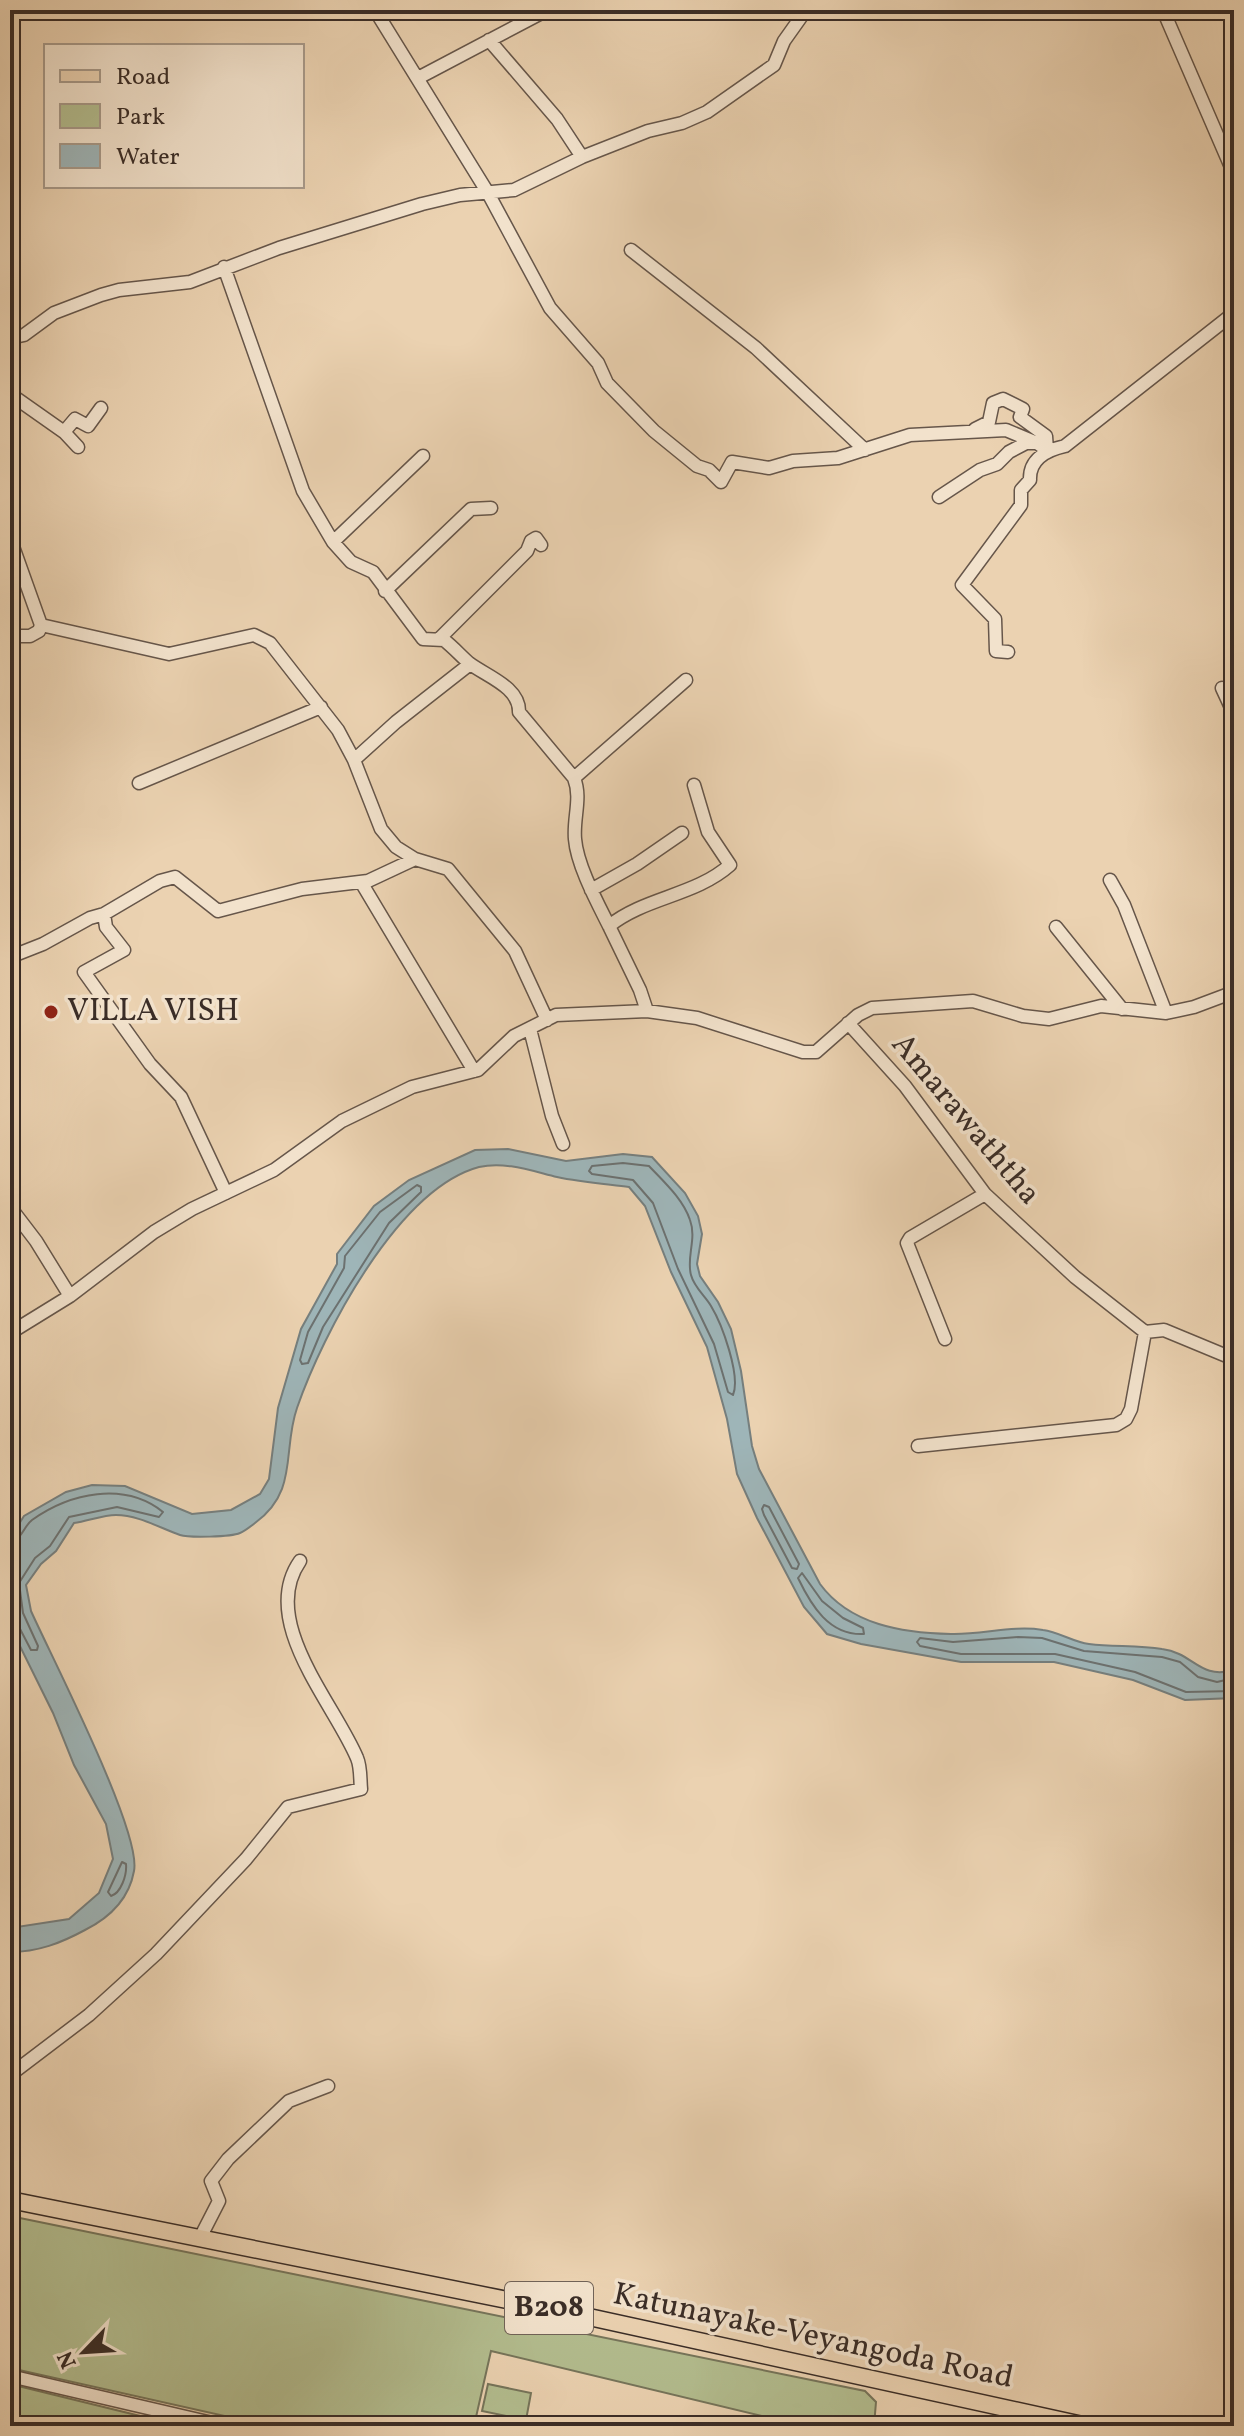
<svg xmlns="http://www.w3.org/2000/svg" width="1244" height="2436" font-family="Vollkorn,serif">
<rect width="100%" height="100%" fill="#ebd2b1"/>
<filter id="stains"><feTurbulence type="fractalNoise" baseFrequency=".0025" numOctaves="4"/><feColorMatrix values="0 0 0 0 .2 0 0 0 0 .09 0 0 0 0 .02 0 0 0 .5 -.17"/></filter>
<radialGradient id="worn" r=".72"><stop offset=".6" stop-color="#630" stop-opacity="0"/><stop offset="1" stop-color="#630" stop-opacity=".3"/></radialGradient>
<path fill="#b3bd8f" stroke="#76755b" stroke-width="2" d="M10,2216L865,2391L876,2402L874,2426H804L491,2351L474,2426H269L10,2368Z
M10,2384L181,2426H10Z
M488,2384L531,2393L526,2420L482,2411Z"/>
<path fill="#9eb5b8" stroke="#767f7e" stroke-width="2" d="M508,1149L566,1161L623,1154L652,1157L685,1193L698,1216L702,1234L697,1264L700,1276L718,1302L731,1329L741,1371L752,1446L759,1469L820,1584C850,1625 903,1633 951,1634C982,1635 1012,1625 1043,1630C1059,1632 1073,1642 1089,1644C1114,1647 1138,1645 1162,1649C1194,1653 1199,1680 1234,1670V1698L1185,1700L1133,1680L1054,1662H961L861,1644L827,1634L804,1607L757,1518L737,1474L727,1419L707,1347L671,1272L645,1206L629,1187C605,1184 580,1182 557,1177C532,1171 505,1161 479,1167C398,1189 323,1333 297,1408C282,1451 299,1491 255,1523C251,1526 245,1531 240,1533C231,1537 189,1538 180,1535C160,1528 138,1515 116,1515C103,1515 88,1521 74,1523L56,1551L41,1564L26,1585L31,1611C51,1656 142,1832 134,1871C129,1899 109,1918 85,1930C61,1943 38,1952 10,1952V1928L69,1919L99,1893L113,1859L106,1824L74,1765L53,1713L10,1626V1538L24,1516L66,1492L92,1485L125,1486L192,1514L231,1510L260,1494L269,1479L278,1408L301,1329L337,1264V1254L374,1206L409,1180L475,1150Z"/>
<g fill="none" stroke-linecap="round" stroke-linejoin="round">
<path stroke="#6c7170" stroke-width="2" d="M623,1163L649,1166C664,1182 683,1199 690,1220C697,1239 686,1257 691,1275C694,1287 705,1296 711,1306C722,1324 741,1376 733,1395L728,1392L714,1344L678,1269L653,1203L633,1180L592,1174L589,1171L592,1166Z
M417,1185L421,1187V1192L389,1223L323,1327L308,1363L302,1364L300,1360L308,1332L344,1268L345,1256L380,1212Z
M764,1505L769,1507L799,1564L797,1569L792,1568L764,1515L762,1509Z
M10,1541C23,1539 23,1527 32,1520C70,1493 124,1481 163,1512L159,1517L117,1507L69,1517L50,1546L35,1558L19,1583L23,1613L38,1646L37,1650H31L19,1627L10,1625
M802,1573L822,1601L843,1618L863,1628L864,1634C829,1636 811,1605 798,1578Z
M1234,1678L1217,1682L1198,1677L1180,1662L1162,1657L1084,1651L1042,1638L1018,1637L953,1642L920,1638L917,1642L920,1646L961,1654H1055L1135,1672L1186,1692L1234,1691
M122,1862L126,1864C127,1875 121,1893 111,1896L108,1892Z"/>
<g stroke="#66564a" stroke-width="15">
<path id="minor" d="M375,10L488,193L550,308L598,363L607,383L654,431L697,466L709,470L721,482L732,462L769,468L793,461L838,458L910,435L1006,430L1037,443
M1163,10L1234,174
M489,40L557,119L582,157
M418,78L547,10
M631,250L756,348L865,450
M224,267L303,491L333,542L351,562L373,572L423,639L444,640C453,647 460,655 469,663C486,676 520,687 519,712L574,778C582,798 573,818 575,839C577,865 597,902 609,926
M10,338L24,335L54,313L101,295L119,290L190,282L279,248L422,204L460,195L514,190L582,157L648,131L682,123L707,112L774,65L784,41L806,10
M10,394L64,432L78,447
M64,432L75,419L88,426L101,408
M939,497L980,470L997,464L1009,452L1026,443H1037L1047,450L1046,436L1020,417L1023,409L1003,399L993,403L989,422L975,429
M333,542L423,456
M385,591L471,509L491,508
M41,625L169,654L254,635L270,643L338,730L354,760L381,829L396,847L415,859L448,869L515,951L547,1020
M10,636H30L39,631L41,625L11,541
M438,640L527,551L531,541L536,538L541,545
M1008,652L996,651L995,619L962,585L1021,505V490L1030,480C1029,459 1047,450 1065,446L1234,313
M1222,688L1234,714
M354,760L396,722L470,664
M574,778L686,680
M139,783L321,707
M1110,880L1124,905L1166,1013
M361,882L474,1071
M591,890L637,864L682,833
M1056,927L1122,1009
M10,957L43,944L90,918L104,914
M647,1011L640,990L609,926C645,897 695,896 730,865L708,832L694,785
M848,1023L905,1086L985,1194L1075,1277L1145,1332L1131,1409L1126,1419L1116,1425L918,1446
M530,1029L552,1116L563,1144
M226,1193L181,1097L150,1064L84,972L124,950L106,927L104,914L160,881L175,877L218,911L302,889L368,881L415,859
M10,1207L36,1241L70,1296
M1145,1332L1164,1330L1234,1359
M10,1333L70,1296L154,1232L192,1209L274,1170L342,1121L412,1087L478,1070L514,1036L556,1015L647,1011L697,1018L803,1052H816L858,1015L872,1008L973,1001L1023,1016L1049,1019L1101,1006L1166,1013L1194,1007L1234,992
M945,1339L907,1243L910,1238L985,1194
M10,2075L89,2015L156,1954L246,1859L288,1807L361,1789C360,1779 361,1767 357,1758C334,1703 258,1621 300,1561
M200,2238L219,2201L211,2181L228,2159L289,2101L328,2086
M10,2376L225,2426"/>
</g>
<g stroke="#3a2d27" stroke-width="19">
<path id="major" d="M10,2200L557,2310L1087,2426"/>
</g>
<use href="#minor" stroke="#f2e2cc" stroke-width="12"/>
<use href="#major" stroke="#ebd2b1" stroke-width="16"/>
</g>
<circle fill="#8f2418" stroke="#f2e2cc" stroke-width="3" cx="51" cy="1012" r="8"/>
<g text-anchor="middle" dominant-baseline="central" stroke-width="7" stroke-linejoin="round" paint-order="stroke">
<rect fill="#f2e2cc" stroke="#716358" stroke-width="2" x="505" y="2282" width="88" height="52" rx="6"/>
<g font-size="30" font-weight="bold" fill="#3a2d27">
<text x="549" y="2308">B208</text>
</g>
<g font-size="32" fill="#3a2d27" stroke="#f2e2cc" text-anchor="start">
<text x="67" y="1012">VILLA VISH</text>
</g>
<g font-size="32" fill="#3a2d27" stroke="#f2e2cc">
<text transform="translate(965 1120) rotate(50)">Amarawaththa</text>
<text transform="translate(813 2337) rotate(12)">Katunayake-Veyangoda Road</text>
</g>
</g>
<rect width="1244" height="2436" fill="none" stroke="#ebd2b1" stroke-width="40"/>
<rect x="12" y="12" width="1220" height="2412" fill="none" stroke="#3a2d27" stroke-width="4"/>
<rect x="20" y="20" width="1204" height="2396" fill="none" stroke="#3a2d27" stroke-width="2"/>
<rect x="44" y="44" width="260" height="144" fill="#f2e2cc" stroke="#a89a8a" stroke-width="2"/>
<rect x="60" y="70" width="40" height="12" fill="#ebd2b1" stroke="#a89a8a" stroke-width="2"/>
<text x="116" y="84" font-size="24" fill="#3a2d27">Road</text>
<rect x="60" y="104" width="40" height="24" fill="#b3bd8f" stroke="#a89a8a" stroke-width="2"/>
<text x="116" y="124" font-size="24" fill="#3a2d27">Park</text>
<rect x="60" y="144" width="40" height="24" fill="#9eb5b8" stroke="#a89a8a" stroke-width="2"/>
<text x="116" y="164" font-size="24" fill="#3a2d27">Water</text>
<g transform="translate(84 2352) rotate(245)" stroke="#f2e2cc" stroke-width="6" paint-order="stroke">
<path d="M0-6L14 30L0 20L-14 30Z" fill="#3a2d27"/>
<text y="-12" font-size="22" font-weight="bold" text-anchor="middle" fill="#3a2d27">N</text>
</g>
<rect width="100%" height="100%" filter="url(#stains)"/>
<rect width="100%" height="100%" fill="url(#worn)"/>
</svg>
